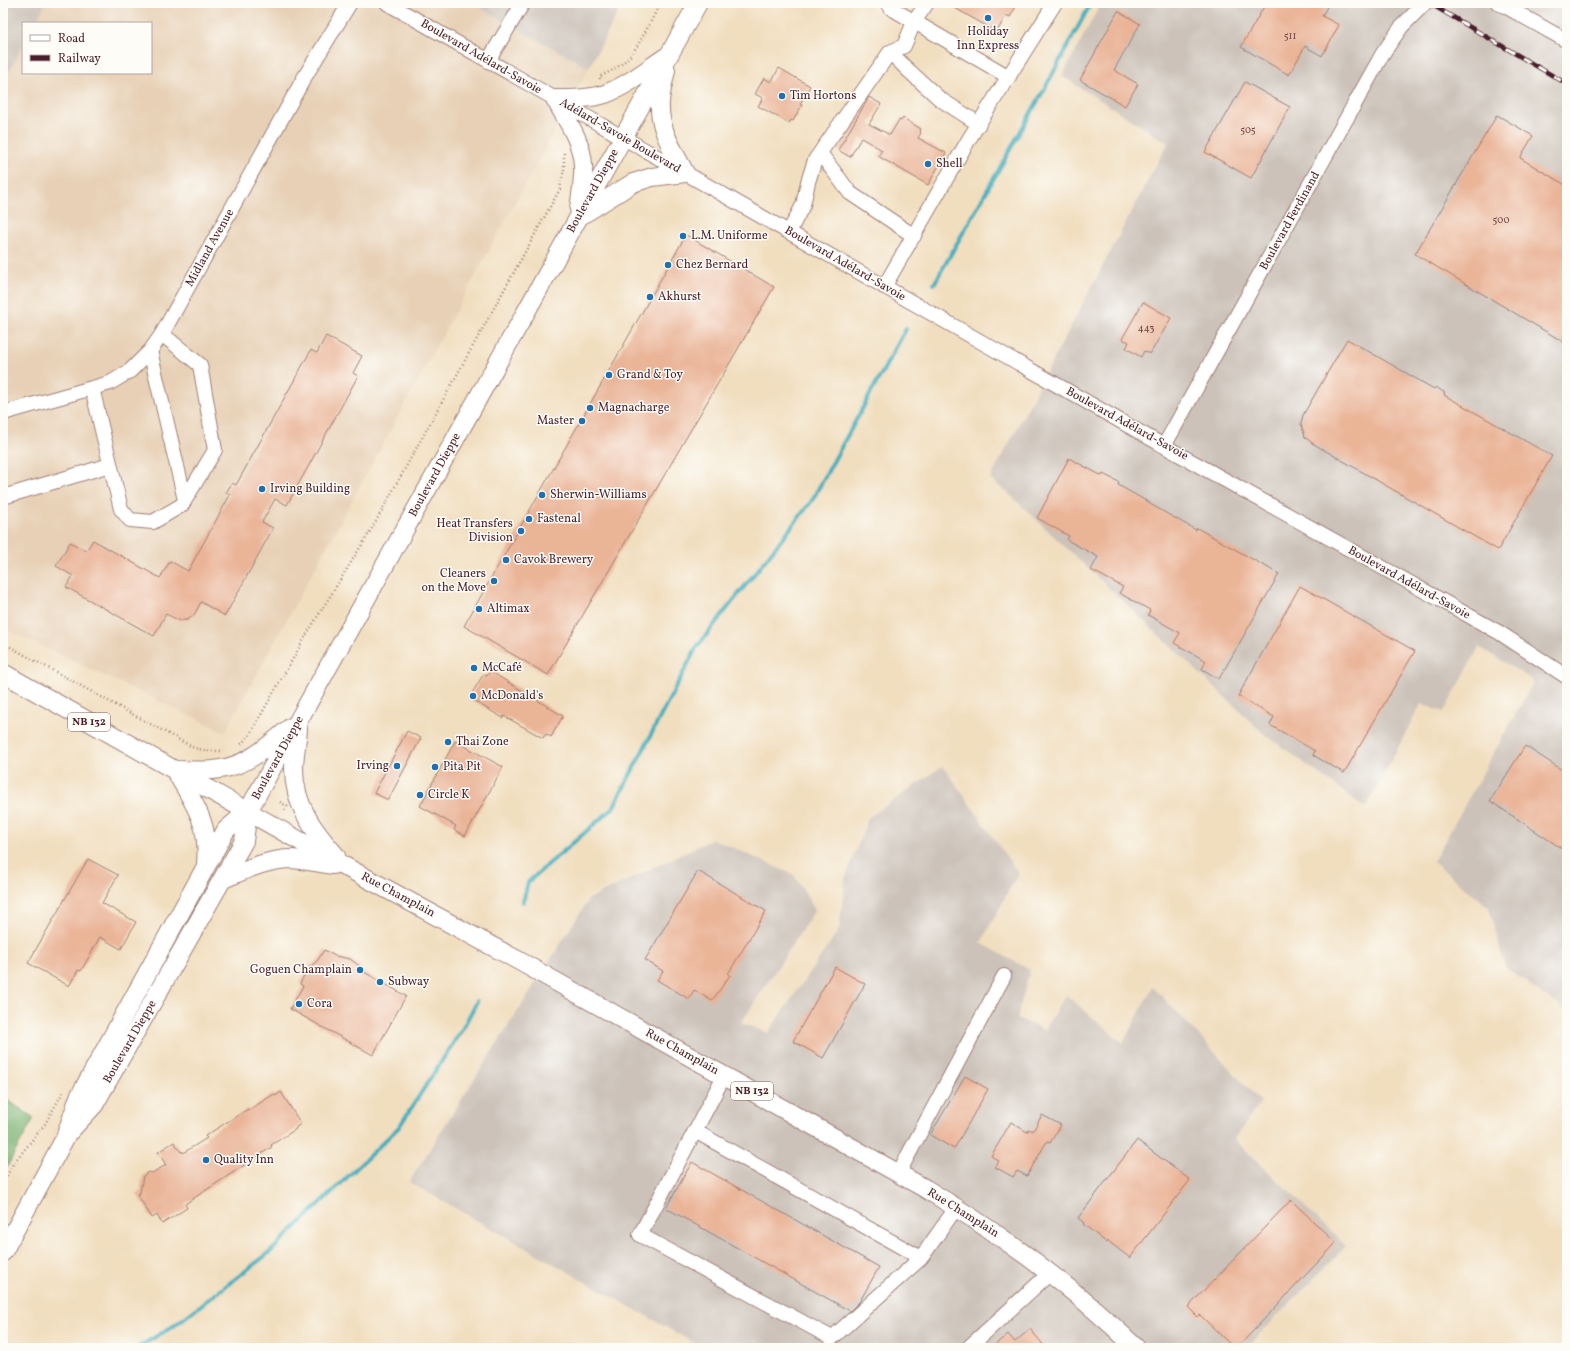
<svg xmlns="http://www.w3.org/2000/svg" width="1570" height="1351" font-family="Vollkorn,serif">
<rect width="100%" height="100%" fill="#fdfcf7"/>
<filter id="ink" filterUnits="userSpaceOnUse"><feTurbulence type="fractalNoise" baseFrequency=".025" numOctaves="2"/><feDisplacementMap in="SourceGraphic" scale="8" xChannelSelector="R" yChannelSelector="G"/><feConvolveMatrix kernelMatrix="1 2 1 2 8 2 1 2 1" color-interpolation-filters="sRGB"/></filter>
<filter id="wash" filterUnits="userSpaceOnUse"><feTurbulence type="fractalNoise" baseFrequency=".012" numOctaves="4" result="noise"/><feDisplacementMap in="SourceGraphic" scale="16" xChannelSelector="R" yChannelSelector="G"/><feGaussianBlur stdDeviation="0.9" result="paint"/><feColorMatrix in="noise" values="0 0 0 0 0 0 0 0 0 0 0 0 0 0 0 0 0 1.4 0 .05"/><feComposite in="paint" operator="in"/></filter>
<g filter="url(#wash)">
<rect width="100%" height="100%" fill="#f1debf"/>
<path fill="#e7d0b5" d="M46,3H471L589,68L225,732L3,628V82L23,46V73H151V23H35Z"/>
<path fill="#ccc2b9" d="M3,3H46L35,23H23V46L3,82Z
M471,3H623L589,68Z
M1101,3H1567V1011L1505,967L1489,907L1433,862L1534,681L1479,647L1444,712L1421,704L1366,808L1263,733L1008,493L990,479L1168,143L1062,76Z
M943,766L1018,873L981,943L1030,970L1017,1018L1044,1030L1066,995L1123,1043L1153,987L1261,1102L1234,1139L1346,1246L1246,1348H703L409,1182L589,899L713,839L794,875L815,910L741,1023L768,1033L839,930L845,880L868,818Z"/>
<path fill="#79b16e" stroke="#62684c" d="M3,1097L34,1118L3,1174Z"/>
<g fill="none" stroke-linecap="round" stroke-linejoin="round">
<path stroke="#3fadbc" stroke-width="4" d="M934,284L1045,88L1091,3
M523,902L528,882L613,808L696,648L811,502L906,329
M137,1348L175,1325L269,1253L399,1127L463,1028L477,1001"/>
</g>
<g id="blocks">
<path fill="#eab497" d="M946,3H1018L1010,17L1006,15L997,32Z
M1266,3H1329L1322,16L1339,25L1322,56L1305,46L1289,75L1241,47Z
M1118,11L1140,24L1114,70L1138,84L1125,106L1080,80Z
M779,68L810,86L800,104L802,105L793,121L791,120L789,123L758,106L763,98L755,94L764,78L771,82Z
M1245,82L1290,107L1251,178L1205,152Z
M869,97L881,104L869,124L890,135L899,120L901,121L903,118L921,129L920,132L921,133L918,138L946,153L928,185L878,156L882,150L861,138L850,157L838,150Z
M1497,115L1533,136L1520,158L1567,186V344L1415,254Z
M686,235L774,287L548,675L464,626Z
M1143,302L1171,318L1150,354L1144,351L1141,357L1126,348L1129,342L1122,339Z
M326,336L362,356L353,373L358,376L287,505L275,499L262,522L273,528L225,616L201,602L194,615L187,620H178L166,614L154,636L66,587L73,576L56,566L70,542L86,551L93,540L160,578L170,561L188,571L230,495L226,493L232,483L236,485L311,350L317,353Z
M1347,339L1434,389L1436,387L1445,393L1444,395L1552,456L1498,550L1312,443L1305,437L1301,424L1303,415Z
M1069,458L1102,476L1103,474L1119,482L1118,485L1150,503V504L1196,530L1197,528L1279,574L1219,679L1202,669L1206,661L1174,643L1180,633L1148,615L1150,610L1119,593L1123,587L1091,570L1098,557L1067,540L1069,536L1037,518Z
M1300,586L1415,651L1344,773L1313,755L1315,751L1270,725L1274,717L1238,696Z
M490,671L563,716L551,737L546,734L543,738L504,716L503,718L469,698L483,675L487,676Z
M407,731L421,738L388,800L374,793Z
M455,741L503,767L465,836L454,830L456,826L420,806Z
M1525,746L1567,773V852L1490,801Z
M88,859L118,875L102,903L136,922L121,949L100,937L81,971L78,970L69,986L28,963Z
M698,871L766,911L728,974L730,975L712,1001L694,990L689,999L657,980L663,971L645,960Z
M324,950L335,956L350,959L361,967L359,969L406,996L373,1055L290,1009L303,986L300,984L307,969L318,960Z
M835,967L865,984L823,1058L793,1041Z
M965,1076L988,1089L954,1149L930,1135Z
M281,1092L301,1124L296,1127V1129L271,1145L272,1147L185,1204L187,1208L162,1224L157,1215L152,1218L137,1194L140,1193L143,1176L148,1172L152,1173L166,1165L158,1152L174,1142L181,1152L182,1151L183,1153L207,1138L205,1136L248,1109L249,1110L274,1094L275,1096Z
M1042,1115L1061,1125L1050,1143L1047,1141L1027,1176L1017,1171L1013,1177L995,1167L999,1161L991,1156L1011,1122L1027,1132L1029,1129L1033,1131Z
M1137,1140L1190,1180L1130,1258L1108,1241L1107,1243L1083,1224L1084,1223L1078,1218Z
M692,1162L879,1267L860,1301L850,1311L666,1208Z
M1291,1200L1336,1243L1237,1348H1234L1200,1315L1198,1317L1188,1307Z
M1030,1329L1046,1348H991L1008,1334L1015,1342Z"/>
</g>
</g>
<g filter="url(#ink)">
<use href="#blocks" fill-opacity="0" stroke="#9e7e75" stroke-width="1"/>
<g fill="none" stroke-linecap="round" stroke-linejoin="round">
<g stroke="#9e7e75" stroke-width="16">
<path id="minor" d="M387,3L1164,446L1500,633L1567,677
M888,3L891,8L1009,77
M1498,3L1505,6L1567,41
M890,52L908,70L940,99L979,124
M488,61L523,3
M820,153L850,193L914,236
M789,232L803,205L808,182L815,160L890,52L904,46L914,22L927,3
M884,287L969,139L1055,3
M150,351L185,500
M92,388L121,509L130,520L153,522L182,505L215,450L200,365L162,334
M3,414L7,412L110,383L130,371L150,351L162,334L304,78L350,3
M1164,446L1383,53L1402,26L1425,3
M3,497L110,465
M724,1076L695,1131L921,1258L956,1208
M695,1131L640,1235L832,1338L921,1258
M898,1174L1004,976
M968,1348L1050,1273"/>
</g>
<g stroke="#9e7e75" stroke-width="20">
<path id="major" d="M579,209C581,194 584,179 583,165C582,141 566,119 555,99C571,99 589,99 605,94C627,86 646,70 666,57
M580,216L633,183L652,177L685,173C673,150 658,128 660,101C661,91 664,80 666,70
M3,673L346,867L521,962L926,1189C1002,1235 1073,1286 1136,1348
M298,729C297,742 294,756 294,769C294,805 313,830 336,856
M175,770C194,804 210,823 206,863
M177,770C191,770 206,772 220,769C249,765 269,745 291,727
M223,879C245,870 268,859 292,859C306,860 319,863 333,865
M70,1131L94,1105L244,841L248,812
M3,1252L65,1138L79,1097L226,830L248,811L698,3"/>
</g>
<path stroke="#9e7e75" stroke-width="2.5" stroke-dasharray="1 3" stroke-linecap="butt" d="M600,79L599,77C609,72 618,68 626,60C639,48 651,19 661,3
M3,643L194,748L208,751H222
M241,744L249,736L308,632L371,530L560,189L564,169V153
M280,802L287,806L284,811
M3,1183L13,1164L45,1124L63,1092"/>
<use href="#minor" stroke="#fff" stroke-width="14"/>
<use href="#major" stroke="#fff" stroke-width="18"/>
<g stroke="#4a1f2b" stroke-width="4.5">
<path id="rail" d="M1429,3L1567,84"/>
</g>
<use href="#rail" stroke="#fdfcf7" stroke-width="3" stroke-dasharray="9" stroke-linecap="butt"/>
</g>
</g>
<g fill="#1f6fb2" stroke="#fdfcf7" stroke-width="1.5">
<circle cx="988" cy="18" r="4"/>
<circle cx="782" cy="96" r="4"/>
<circle cx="928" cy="164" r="4"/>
<circle cx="683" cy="236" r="4"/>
<circle cx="668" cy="265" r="4"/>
<circle cx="650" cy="297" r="4"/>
<circle cx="609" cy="375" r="4"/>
<circle cx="590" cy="408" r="4"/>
<circle cx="582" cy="421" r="4"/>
<circle cx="262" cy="489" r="4"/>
<circle cx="542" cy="495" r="4"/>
<circle cx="529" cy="519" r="4"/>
<circle cx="521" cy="531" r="4"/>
<circle cx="506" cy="560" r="4"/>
<circle cx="494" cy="581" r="4"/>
<circle cx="479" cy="609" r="4"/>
<circle cx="474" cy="668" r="4"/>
<circle cx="473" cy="696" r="4"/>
<circle cx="448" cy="742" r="4"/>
<circle cx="397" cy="766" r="4"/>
<circle cx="435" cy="767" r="4"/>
<circle cx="420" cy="795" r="4"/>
<circle cx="360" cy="970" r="4"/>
<circle cx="380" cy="982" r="4"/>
<circle cx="299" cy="1004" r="4"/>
<circle cx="206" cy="1160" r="4"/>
</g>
<g text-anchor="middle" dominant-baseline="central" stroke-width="3" stroke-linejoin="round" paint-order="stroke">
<g font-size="10" fill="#724446">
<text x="1290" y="36">511</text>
<text x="1248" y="130">505</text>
<text x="1501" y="220">500</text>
<text x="1146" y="328">443</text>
</g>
<g fill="#fdfcf7" stroke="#806168" stroke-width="1">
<rect x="68" y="713" width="42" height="18" rx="3"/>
<rect x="731" y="1082" width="42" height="18" rx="3"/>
</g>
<g font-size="11" font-weight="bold" fill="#4a1f2b">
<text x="89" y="722">NB 132</text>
<text x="752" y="1091">NB 132</text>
</g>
<g font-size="12" fill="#4a1f2b" stroke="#fdfcf7" text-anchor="start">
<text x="988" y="32" text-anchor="middle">Holiday<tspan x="988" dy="14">Inn Express</tspan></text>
<text x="790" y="96">Tim Hortons</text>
<text x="936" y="164">Shell</text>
<text x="691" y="236">L.M. Uniforme</text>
<text x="676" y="265">Chez Bernard</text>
<text x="658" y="297">Akhurst</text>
<text x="617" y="375">Grand &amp; Toy</text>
<text x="598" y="408">Magnacharge</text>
<text x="574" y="421" text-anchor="end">Master</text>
<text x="270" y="489">Irving Building</text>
<text x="550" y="495">Sherwin-Williams</text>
<text x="537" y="519">Fastenal</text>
<text x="513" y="524" text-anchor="end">Heat Transfers<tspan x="513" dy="14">Division</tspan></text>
<text x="514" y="560">Cavok Brewery</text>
<text x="486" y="574" text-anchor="end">Cleaners<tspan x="486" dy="14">on the Move</tspan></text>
<text x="487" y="609">Altimax</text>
<text x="482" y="668">McCafé</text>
<text x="481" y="696">McDonald's</text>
<text x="456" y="742">Thai Zone</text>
<text x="389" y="766" text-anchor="end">Irving</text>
<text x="443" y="767">Pita Pit</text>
<text x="428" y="795">Circle K</text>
<text x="352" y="970" text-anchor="end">Goguen Champlain</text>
<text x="388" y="982">Subway</text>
<text x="307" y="1004">Cora</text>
<text x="214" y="1160">Quality Inn</text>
</g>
<g font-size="12" fill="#4a1f2b" stroke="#fdfcf7">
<text transform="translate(481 57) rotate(30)">Boulevard Adélard-Savoie</text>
<text transform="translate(620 136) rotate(30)">Adélard-Savoie Boulevard</text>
<text transform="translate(593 191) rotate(-61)">Boulevard Dieppe</text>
<text transform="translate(1290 221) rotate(-61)">Boulevard Ferdinand</text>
<text transform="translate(210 248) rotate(-61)">Midland Avenue</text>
<text transform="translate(845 264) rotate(30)">Boulevard Adélard-Savoie</text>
<text transform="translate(1127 424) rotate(29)">Boulevard Adélard-Savoie</text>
<text transform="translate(435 475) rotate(-61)">Boulevard Dieppe</text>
<text transform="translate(1409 583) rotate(29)">Boulevard Adélard-Savoie</text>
<text transform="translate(278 758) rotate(-61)">Boulevard Dieppe</text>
<text transform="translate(398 895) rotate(28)">Rue Champlain</text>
<text transform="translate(130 1042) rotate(-60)">Boulevard Dieppe</text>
<text transform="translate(682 1052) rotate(29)">Rue Champlain</text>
<text transform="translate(963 1213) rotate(32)">Rue Champlain</text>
</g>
</g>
<rect width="1570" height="1351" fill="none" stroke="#fdfcf7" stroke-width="16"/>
<rect x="22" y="22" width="130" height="52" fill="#fdfcf7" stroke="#b5a4a5"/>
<rect x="30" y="35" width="20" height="6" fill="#ffffff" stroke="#b5a4a5"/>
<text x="58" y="42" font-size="12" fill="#4a1f2b">Road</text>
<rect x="30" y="55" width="20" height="6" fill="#4a1f2b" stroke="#b5a4a5"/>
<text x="58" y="62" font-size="12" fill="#4a1f2b">Railway</text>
</svg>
